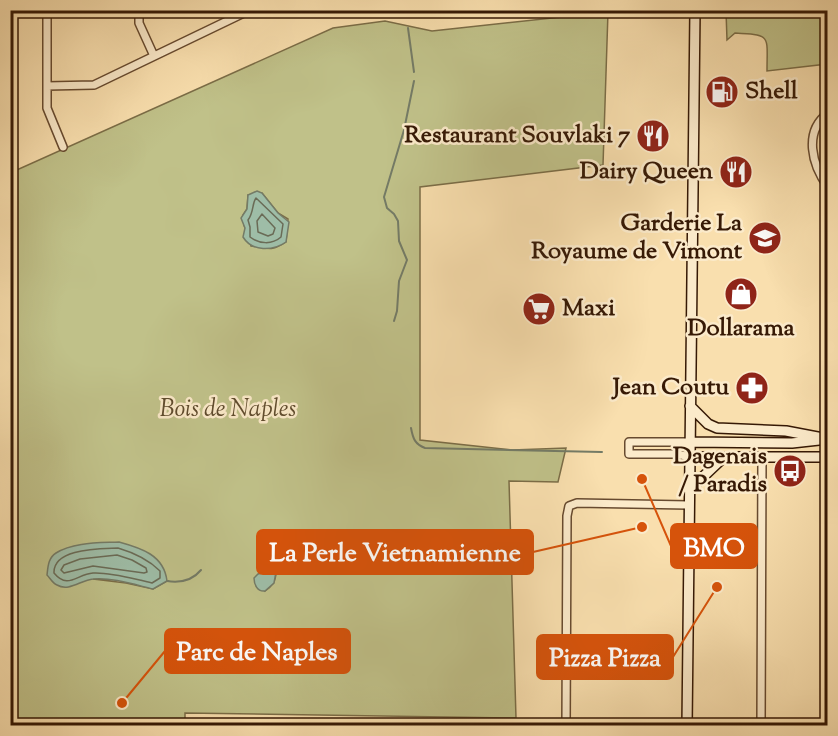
<svg xmlns="http://www.w3.org/2000/svg" width="838" height="736" font-family="'Sorts Mill Goudy',serif">
<rect width="100%" height="100%" fill="#f9dfae"/>
<filter id="stains"><feTurbulence type="fractalNoise" baseFrequency=".00333" numOctaves="4"/><feColorMatrix values="0 0 0 0 .2 0 0 0 0 .09 0 0 0 0 .02 0 0 0 .5 -.17"/></filter>
<radialGradient id="worn" r=".72"><stop offset=".6" stop-color="#630" stop-opacity="0"/><stop offset="1" stop-color="#630" stop-opacity=".3"/></radialGradient>
<path fill="#c0c189" stroke="#7b6d47" stroke-width="1.5" fill-rule="evenodd" d="M726,11H827V64L767,71C767,35 772,35 735,33L727,40Z
M608,12L603,165L420,187V440L512,450L566,448L558,482L509,481L516,718L185,713V725H11L10,173L333,28L385,21L432,31ZM262,193L278,213L288,219L286,242C270,253 267,247 251,246L244,225L243,215L247,209L248,195ZM271,570L276,572C276,581 272,586 265,591L260,573ZM93,579L167,581L153,589L126,583Z"/>
<path fill="#9ebda7" stroke="#747b66" stroke-width="1.5" d="M257,191L262,193L278,213L289,222L286,242C273,251 252,252 243,237L245,228L241,218L247,209L248,195Z
M119,542C141,548 164,555 167,581L153,589C136,585 111,577 93,579C81,580 69,592 57,585C53,584 50,578 47,575C48,567 48,558 56,553C73,542 99,543 119,542Z
M273,570L276,572L274,583L265,591C257,592 254,584 254,578L258,574Z"/>
<g fill="none" stroke-linecap="round" stroke-linejoin="round">
<path stroke="#6a6b56" stroke-width="1.5" d="M256,198L283,224L281,237C272,245 259,244 250,237V227L248,220C254,212 252,203 256,198Z
M262,214L275,228L273,234L268,236L258,232L257,221Z
M118,548C135,553 148,559 160,571V578L152,583C133,579 112,572 93,573C77,574 68,590 54,573C53,548 100,549 118,548Z
M117,555L132,560L146,568L147,572L144,573L93,566L64,573L61,570L64,565L80,559Z"/>
<path stroke="#747b66" stroke-width="2" d="M408,28L414,72
M394,321L397,311L399,281L407,260L399,241L398,221L394,214L387,208L384,197L404,130L414,81
M411,428C413,439 415,444 425,448L602,452
M167,581C180,583 192,581 201,570"/>
<g stroke="#674a2f" stroke-width="10">
<path id="street" d="M47,10V108L63,147
M139,10V23L154,56
M47,86L94,85L250,10
M828,113C803,132 812,165 828,187
M689,457L678,454H629V442H690
M566,726L567,516L569,506L577,503L688,505
M761,726L762,458"/>
</g>
<g stroke="#361905" stroke-width="12">
<path id="secondary" d="M690,406L708,424L717,428L786,431L828,439
M690,442L792,443L819,440
M689,457H828
M689,490L724,457
M687,726L695,10"/>
</g>
<use href="#street" stroke="#fbeaca" stroke-width="7"/>
<use href="#secondary" stroke="#fbeaca" stroke-width="9"/>
</g>
<defs>
<g id="fuel-disc" transform="scale(1.725)"><circle r="9.5" fill="#8f2418" stroke="#fbeaca"/><path d="M-5.5-6h7V0h2V4h1.3V-2.5L3-4.5l.8-.8L6-3V5H2.5V1h-1V6h-7ZM-4.2-4.7v3.2H.2V-4.7Z" fill="#fff"/></g>
<g id="restaurant-disc" transform="scale(1.725)"><circle r="9.5" fill="#8f2418" stroke="#fbeaca"/><path d="M-5-6h1v4h1v-4h1v4h1v-4h1v5L-1.5 .5V6h-2V.5L-5-1ZM5-6V6H3V1.5H1.5Q1.5-4 5-6Z" fill="#fff"/></g>
<g id="school-disc" transform="scale(1.725)"><circle r="9.5" fill="#8f2418" stroke="#fbeaca"/><path d="M0-5L7-2L0 1L-7-2ZM-4 1L0 2.5L4 1V4Q0 6-4 4Z" fill="#fff"/></g>
<g id="shop-disc" transform="scale(1.725)"><circle r="9.5" fill="#8f2418" stroke="#fbeaca"/><path d="M-5-2.5h2.3a2.7 3.5 0 0 1 5.4 0H5L5.5 6h-11ZM-1.5-2.5h3a1.5 2.3 0 0 0-3 0Z" fill="#fff"/></g>
<g id="supermarket-disc" transform="scale(1.725)"><circle r="9.5" fill="#8f2418" stroke="#fbeaca"/><path d="M-6-5.5h2.5l.6 2H6L4.5 2H-2.5L-4.4-4H-6ZM-1.5 3.2a1.3 1.3 0 1 0 .1 0ZM3 3.2a1.3 1.3 0 1 0 .1 0Z" fill="#fff"/></g>
<g id="pharmacy-disc" transform="scale(1.725)"><circle r="9.5" fill="#8f2418" stroke="#fbeaca"/><path d="M-2-6h4v4h4v4h-4v4h-4v-4h-4v-4h4Z" fill="#fff"/></g>
<g id="bus-disc" transform="scale(1.725)"><circle r="9.5" fill="#8f2418" stroke="#fbeaca"/><path d="M-5-6H5V4H4V6H2V4H-2V6H-4V4H-5ZM-3.5-4V0h7V-4ZM-3.5 1.2v1.5H-2V1.2ZM2 1.2v1.5H3.5V1.2Z" fill="#fff"/></g>
</defs>
<g fill-rule="evenodd">
<use href="#fuel-disc" x="722" y="92"/>
<use href="#restaurant-disc" x="653" y="136"/>
<use href="#restaurant-disc" x="736" y="172"/>
<use href="#school-disc" x="765" y="238"/>
<use href="#shop-disc" x="741" y="294"/>
<use href="#supermarket-disc" x="539" y="309"/>
<use href="#pharmacy-disc" x="752" y="388"/>
<use href="#bus-disc" x="790" y="471"/>
</g>
<g text-anchor="middle" dominant-baseline="central" stroke-width="5" stroke-linejoin="round" paint-order="stroke">
<g font-size="24" font-weight="bold" fill="#361905" stroke="#fbeaca" text-anchor="end">
<text x="745" y="92" text-anchor="start">Shell</text>
<text x="630" y="136">Restaurant Souvlaki 7</text>
<text x="713" y="172">Dairy Queen</text>
<text x="742" y="224">Garderie La<tspan x="742" dy="28">Royaume de Vimont</tspan></text>
<text x="562" y="309" text-anchor="start">Maxi</text>
<text x="741" y="329" text-anchor="middle">Dollarama</text>
<text x="729" y="388">Jean Coutu</text>
<text x="767" y="457">Dagenais<tspan x="767" dy="28">/ Paradis</tspan></text>
</g>
<g font-size="24" font-style="italic" fill="#5f4b2d" stroke="#fbeaca">
<text x="228" y="410">Bois de Naples</text>
</g>
</g>
<path fill="none" stroke="#d6530b" stroke-width="2" d="M642 479L671 546M642 527L533 552M122 703L165 651M717 587L673 657"/>
<g fill="#d6530b" stroke="#fbeaca" stroke-width="2">
<circle cx="642" cy="479" r="6"/>
<circle cx="642" cy="527" r="6"/>
<circle cx="122" cy="703" r="6"/>
<circle cx="717" cy="587" r="6"/>
</g>
<g fill="#d6530b" stroke="#d6530b" stroke-width="2">
<rect x="671" y="524" width="86" height="44" rx="6"/>
<rect x="257" y="530" width="276" height="44" rx="6"/>
<rect x="165" y="629" width="185" height="44" rx="6"/>
<rect x="537" y="635" width="136" height="44" rx="6"/>
</g>
<g font-size="26" text-anchor="middle" font-weight="bold" fill="#fff">
<text x="714" y="556">BMO</text>
<text x="395" y="561">La Perle Vietnamienne</text>
<text x="257" y="660">Parc de Naples</text>
<text x="605" y="666">Pizza Pizza</text>
</g>
<rect width="838" height="736" fill="none" stroke="#f9dfae" stroke-width="36"/>
<rect x="12" y="12" width="814" height="712" fill="none" stroke="#361905" stroke-width="3"/>
<rect x="18" y="18" width="802" height="700" fill="none" stroke="#361905" stroke-width="1.5"/>
<rect width="100%" height="100%" filter="url(#stains)"/>
<rect width="100%" height="100%" fill="url(#worn)"/>
</svg>
